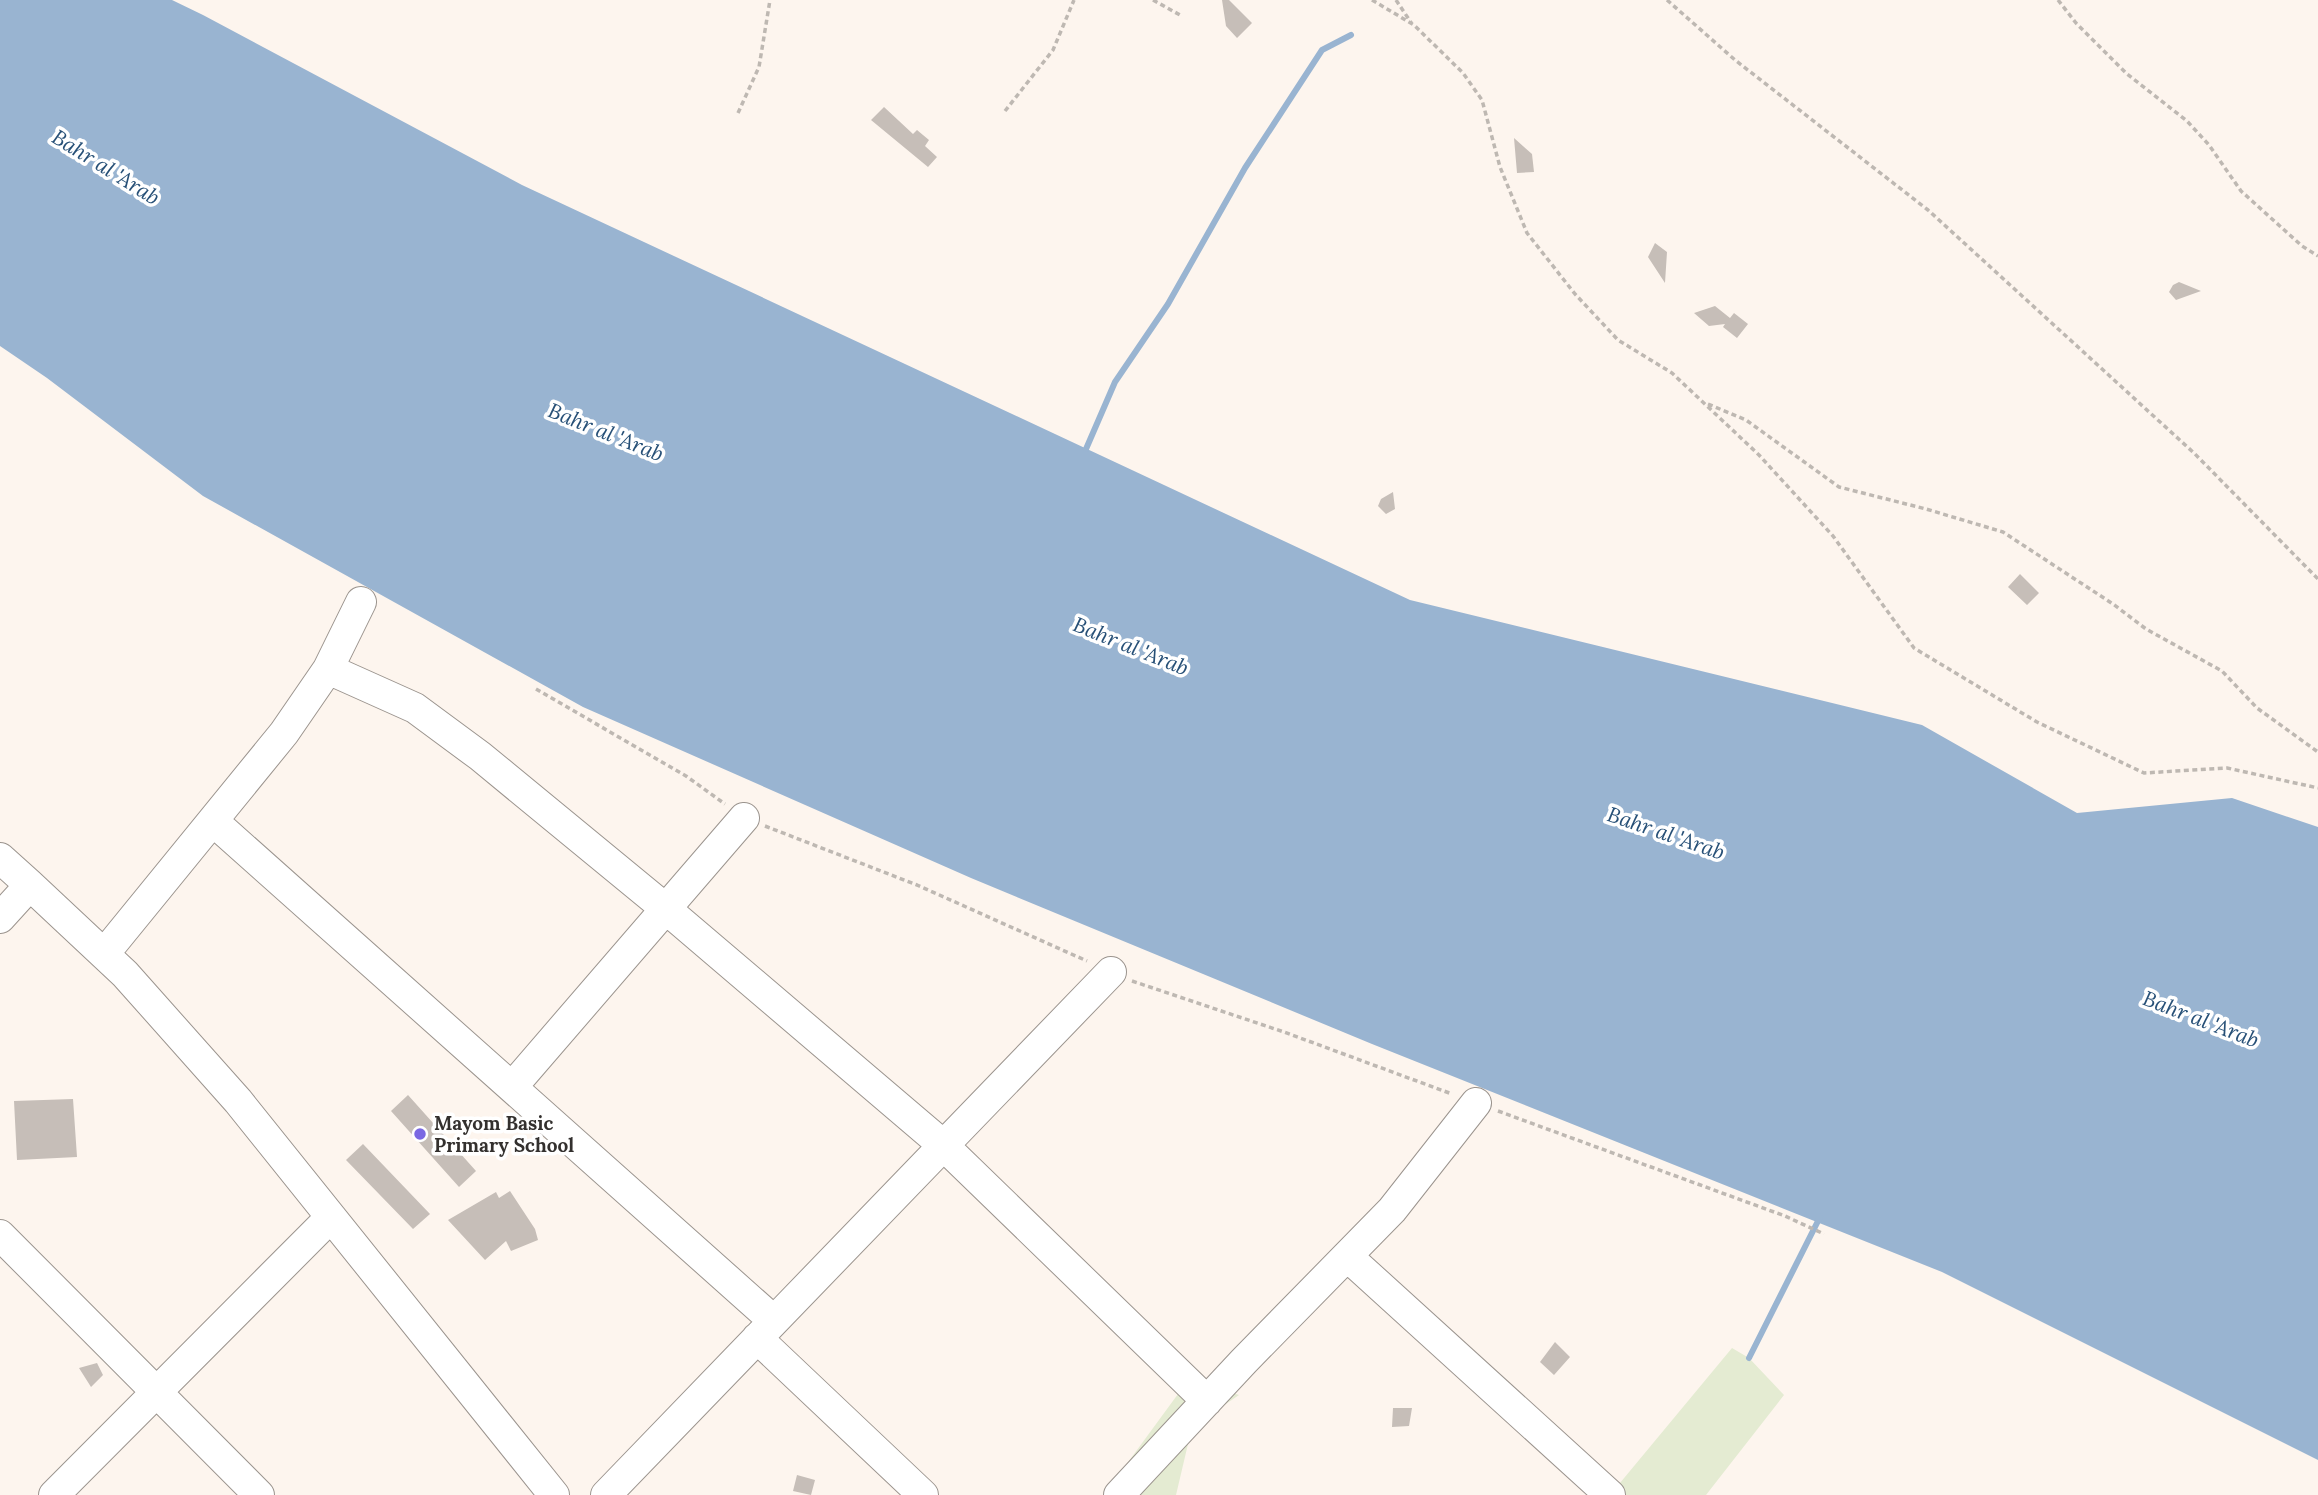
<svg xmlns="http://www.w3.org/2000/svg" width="2318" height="1495" font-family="Lora,serif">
<rect width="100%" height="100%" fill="#fdf5ee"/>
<path fill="#e4ebd2" d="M1732,1348L1749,1358L1784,1395L1706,1495H1610Z
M1189,1379L1239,1395L1192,1427L1176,1495H1104Z"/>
<path fill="#99b4d1" d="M0,0H172L203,15L522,185L1410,600L1922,725L2077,813L2232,798L2318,827V1460L1942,1272L1372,1044L971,878L583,707L203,496L47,378L0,346Z"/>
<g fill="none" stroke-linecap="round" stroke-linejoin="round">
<path stroke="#99b4d1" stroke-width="6" d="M1086,449L1115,382L1168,304L1245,168L1322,50L1351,35
M1749,1358L1820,1217"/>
</g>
<path fill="#c6beb8" d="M1222,0H1229L1252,23L1237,38L1226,26Z
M884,107L913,134L917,130L929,140L925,146L937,157L928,167L871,120Z
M1514,138L1532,154L1534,172L1517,173Z
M1655,243L1667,252L1665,283L1648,257Z
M2179,282L2201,291L2176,300L2169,292L2173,285Z
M1715,306L1730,318L1734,313L1748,324L1737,338L1723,327L1725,324L1709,326L1694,313Z
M1393,492L1395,509L1386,514L1378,506L1381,499Z
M2020,574L2039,593L2027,605L2008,587Z
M408,1095L476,1171L459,1187L391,1111Z
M73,1099L77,1157L17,1160L14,1101Z
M363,1144L430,1214L413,1229L346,1160Z
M510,1191L535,1229L538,1240L511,1251L506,1241L485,1260L448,1220L496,1192L499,1198Z
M1555,1342L1570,1357L1554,1375L1540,1362Z
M97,1363L103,1375L91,1387L79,1368Z
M1393,1408H1412L1409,1426L1392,1427Z
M797,1475L815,1480L811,1495L793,1491Z"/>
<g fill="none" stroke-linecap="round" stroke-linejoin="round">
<g stroke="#9b948e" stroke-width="32">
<path id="minor" d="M328,669L415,708L480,756L666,909L943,1145L1207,1401
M213,821L774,1321
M0,858L30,885L0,918
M30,885L125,974L238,1101L554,1495
M104,954L284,733L328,669L361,602
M512,1087L744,818
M0,1235L259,1495
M1347,1256L1610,1495
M757,1338L923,1495
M54,1495L331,1217
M606,1495L1111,972
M1119,1495L1244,1361L1392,1210L1476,1103"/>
</g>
<path stroke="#beb8b2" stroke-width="3.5" stroke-dasharray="5 3.5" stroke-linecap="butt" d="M1153,0L1180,15
M1372,0L1414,25L1463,73L1482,100L1500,167L1527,233L1575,294L1618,340L1672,373L1759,455L1833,536L1914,648L2037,722L2144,773L2227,768L2318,788
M1396,0L1412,24
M1667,0L1735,60L1928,210L2194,453L2318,579
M2058,0L2076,23L2127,74L2187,121L2209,145L2241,191L2302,246L2318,256
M1005,111L1053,50L1074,0
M738,113L759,67L770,0
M1708,404L1746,420L1839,487L1926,509L2003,532L2113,604L2146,629L2222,671L2257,708L2318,752
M536,689L686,776L725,804
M765,826L917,885L1087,961
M1132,981L1284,1032L1452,1094
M1498,1111L1785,1216L1824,1234"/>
<use href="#minor" stroke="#fff" stroke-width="30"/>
</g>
<circle fill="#7a68e3" stroke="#fff" stroke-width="2.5" cx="420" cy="1134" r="7"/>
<g text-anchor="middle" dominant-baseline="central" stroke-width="7" stroke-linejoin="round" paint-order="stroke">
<g font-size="19" font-weight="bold" fill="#33302e" stroke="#fff" text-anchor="start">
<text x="434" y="1123">Mayom Basic<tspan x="434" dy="22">Primary School</tspan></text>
</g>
<g font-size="21" font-style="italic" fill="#275077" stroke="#fff">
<text transform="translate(106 167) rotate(32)">Bahr al 'Arab</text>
<text transform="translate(606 432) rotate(22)">Bahr al 'Arab</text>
<text transform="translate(1131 646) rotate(22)">Bahr al 'Arab</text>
<text transform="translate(1666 833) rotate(19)">Bahr al 'Arab</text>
<text transform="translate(2201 1019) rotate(21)">Bahr al 'Arab</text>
</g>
</g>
</svg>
